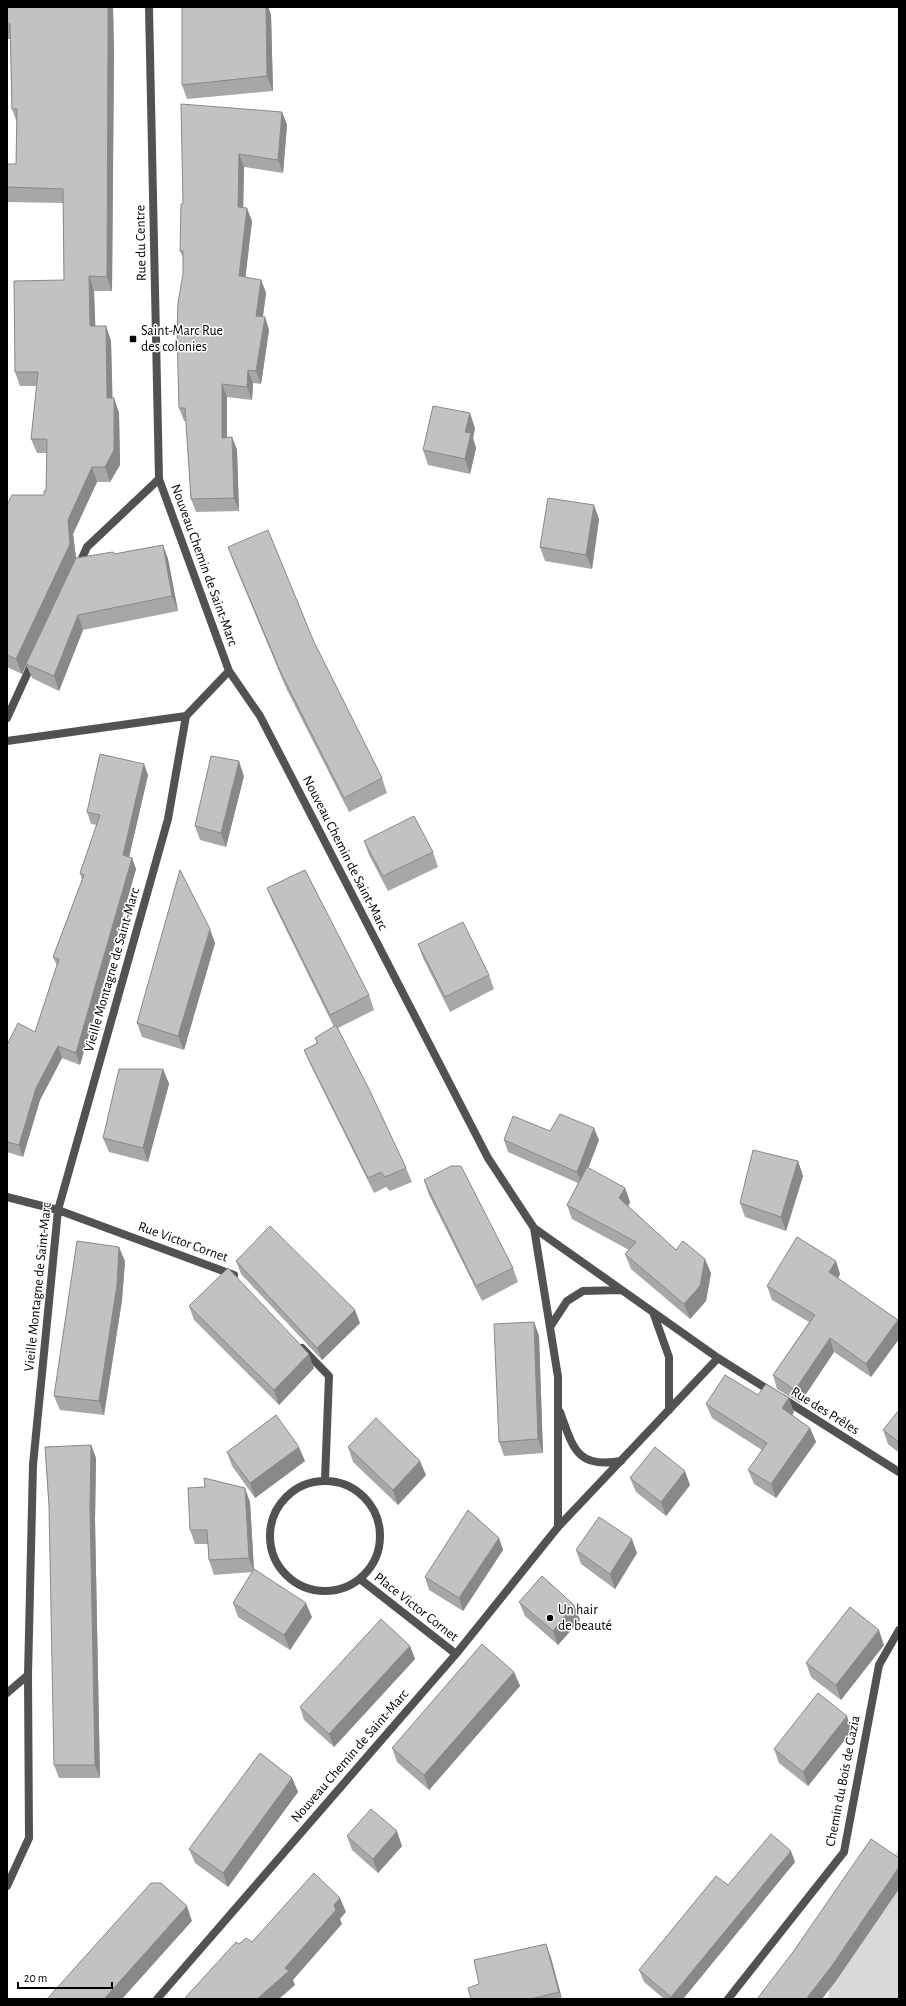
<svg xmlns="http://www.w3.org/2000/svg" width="906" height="2006" font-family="'Alegreya Sans',sans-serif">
<rect width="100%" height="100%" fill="#fff"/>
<path fill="#d9d9d9" d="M899,1847V1999H828L830,1984Z"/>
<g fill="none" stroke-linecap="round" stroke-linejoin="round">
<path stroke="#525252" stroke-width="8" d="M149,7L159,479L229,671L260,716L488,1158L534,1228L718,1358L772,1392
M78,567L87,547L159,479
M7,718L33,661
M7,741L186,716
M7,1197L58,1210L234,1275
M534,1228L558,1377V1527
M653,1312L669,1357V1410
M550,1327L567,1301L583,1291L621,1290
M302,1348L329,1376L325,1480
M782,1398L899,1472
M560,1412C573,1447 576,1469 621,1461
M270 1536a55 55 0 1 1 110 0a55 55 0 1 1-110 0Z
M360,1579L456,1654
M7,1693L28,1675
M7,1886L29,1838L28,1675L33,1465L58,1210L168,819L186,716L229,671
M157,1999L456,1654L558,1527L718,1358
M728,1999L844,1852L879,1665L899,1630"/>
</g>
<path fill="#a7a7a7" d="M7,7H113L114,52L112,291H94L95,326H106L111,341L112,398H114L119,413L120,465L110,482H97L73,534L76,558L22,674L7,667V505L44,495L46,491L47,453H37L31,439L37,386H20L15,372L64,280L63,203L7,202V164H16L17,123L12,109L11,39H7Z
M182,7H268L271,15L273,91L187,99L182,85Z
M282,112L287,125L283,173L244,167L243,208L252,221L245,278L261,280L266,293L263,317H265L269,330L261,384L253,383L252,400L227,397V438L232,437L237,450L239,511L196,512L191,499L186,421H184L179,408L183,274V258L180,251L183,204Z
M475,428L473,438L476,448L470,474L428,465L423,450Z
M599,519L592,569L545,561L540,547Z
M163,545L168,559L178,611L83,630L59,691L32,678L26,664L114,554Z
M228,547L314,642L382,778L387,793L349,812L286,688L233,561Z
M148,775L129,857L132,858L136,869L80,1065L62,1058L40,1100L23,1157L7,1152V1045L35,1032L57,966L53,957L82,880L80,873L97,825L91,824L87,812Z
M244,776L226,847L200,840L195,826Z
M364,841L433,852L438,867L388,891L369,855Z
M267,888L369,995L374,1010L338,1028L406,1168L412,1182L390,1191L386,1187L374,1193L310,1064L304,1050L317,1043L315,1038L334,1027L273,903Z
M215,943L184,1050L142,1037L137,1023Z
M418,944L489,975L494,989L450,1012L423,958Z
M163,1069L169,1084L148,1162L109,1152L103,1138Z
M550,1131L599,1140L588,1168L625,1188L630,1202L628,1206L676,1250L711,1273L706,1301L690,1319L631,1269L625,1254L629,1250L572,1219L567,1205L578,1183L508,1152L504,1140Z
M798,1161L803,1176L786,1231L745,1217L740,1203Z
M424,1180L513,1268L518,1282L482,1301L429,1195Z
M125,1261L122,1300L104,1415L60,1410L54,1396Z
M236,1261L360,1323L322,1360L241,1274Z
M836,1261L840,1274L838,1279L899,1324V1339L871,1377L834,1352L800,1403L777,1389L773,1375L809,1322L772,1300L767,1286Z
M189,1306L314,1368L279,1405L194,1320Z
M534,1322L539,1336L543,1453L504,1456L499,1442Z
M758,1395L794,1412L792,1415L810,1428L816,1442L776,1498L754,1484L748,1470L762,1450L712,1418L706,1404Z
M899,1410V1453L888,1444L883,1430Z
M91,1445L96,1458L95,1520L100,1778H59L54,1765Z
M348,1447L426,1475L398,1505L353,1462Z
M227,1452L305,1461L255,1498L232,1466Z
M630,1478L690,1485L666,1516L636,1492Z
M250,1502L254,1569L312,1617L290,1650L238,1617L233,1603L252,1572L214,1575L209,1560L208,1544H195L190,1530Z
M499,1538L503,1550L463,1611L429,1590L425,1577Z
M576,1550L637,1553L615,1589L581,1564Z
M519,1602L574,1605L580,1620L558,1645L525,1616Z
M884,1645L841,1700L811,1677L806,1663Z
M410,1646L415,1659L334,1747L304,1720L300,1707Z
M514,1672L520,1686L429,1790L397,1762L392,1748Z
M852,1731L808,1786L779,1763L774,1749Z
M292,1778L298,1792L228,1887L195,1863L189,1849Z
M347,1836L402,1846L378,1873L352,1850Z
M795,1862L683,1999H664L644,1982L639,1970L728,1885Z
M546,1944L551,1958L562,1999H471L479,1984Z"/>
<path fill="#888" d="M108,7H113L114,52L112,291L107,277Z
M266,7H268L271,15L273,91L267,76Z
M282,112L287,125L283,173L278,160Z
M239,154L244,167L243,220L238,207Z
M247,208L252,221L244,290L239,276Z
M89,276L94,291L96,341L90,326Z
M261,280L266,293L261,329L256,316Z
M265,317L269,330L261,384L256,371Z
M106,326L111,341L113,413L107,398Z
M248,370L253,383L252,400L247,387Z
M222,384L227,397V451L222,438Z
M114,398L119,413L120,465L110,482L105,467Z
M470,413L475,428L473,438L476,448L470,474L465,459V432Z
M232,437L237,450L239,511L234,498Z
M92,467L97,482L73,534L76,558L22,674L16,659L68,520Z
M594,505L599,519L592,569L586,555Z
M163,545L168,559L178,611L172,596Z
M78,615L83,630L59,691L54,676Z
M239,761L244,776L226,847L221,833Z
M144,764L148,775L127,866L123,855Z
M132,858L136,869L80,1065L76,1053Z
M210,929L215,943L184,1050L178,1036Z
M58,1046L62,1058L40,1100L23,1157L19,1145L36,1088Z
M163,1069L169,1084L148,1162L143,1148Z
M594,1128L599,1140L582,1184L577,1172Z
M798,1161L803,1176L786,1231L781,1217Z
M625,1188L630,1202L625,1213L619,1198Z
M119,1247L125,1261L122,1300L104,1415L99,1401Z
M705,1259L711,1273L706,1301L690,1319L684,1304Z
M836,1261L840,1274L834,1286L829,1272Z
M355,1310L360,1323L322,1360L317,1348Z
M898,1320L899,1324V1339L871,1377L866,1364Z
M534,1322L539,1336L543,1453L538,1439Z
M830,1338L834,1352L800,1403L795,1390Z
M309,1354L314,1368L279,1405L274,1390Z
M789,1398L794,1412L788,1422L782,1408Z
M810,1428L816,1442L776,1498L771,1484Z
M91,1445L96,1458L95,1520L100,1778L95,1765L90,1507Z
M299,1447L305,1461L255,1498L250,1483Z
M420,1461L426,1475L398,1505L393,1490Z
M685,1471L690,1485L666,1516L661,1502Z
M245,1488L250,1502L254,1572L249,1558Z
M499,1538L503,1550L463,1611L459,1598Z
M632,1539L637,1553L615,1589L610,1574Z
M306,1603L312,1617L290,1650L284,1635Z
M574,1605L580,1620L558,1645L553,1631Z
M879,1630L884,1645L841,1700L836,1685Z
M410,1646L415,1659L334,1747L329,1734Z
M514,1672L520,1686L429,1790L424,1775Z
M847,1716L852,1731L808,1786L803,1772Z
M292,1778L298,1792L228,1887L223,1873Z
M397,1831L402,1846L378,1873L373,1859Z
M791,1851L795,1862L683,1999H671V1997Z
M899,1867V1889L836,1981L822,1999H806Z
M340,1898L346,1912L340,1919L342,1924L293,1980L295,1985L279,1999H257L285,1968L334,1905Z
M187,1906L192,1921L122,1999H104Z
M546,1944L551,1958L562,1999L559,1992Z"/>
<path fill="#c2c2c2" stroke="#888" d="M7,7H108V38L107,277L89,276L90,326H106L107,398H114V450L105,467H92L68,520L70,544L16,659L7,655V505L12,495H44V491H46L47,439H31L38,372H15L14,281L64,280L63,189L7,187V164H16L17,109H12L10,24H7Z
M182,7H266L267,76L182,85Z
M181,104L282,112L278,160L239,154L238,207L247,208L239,276L261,280L256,316L265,317L256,371L248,370L247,387L222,384V438L232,437L234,498L191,499L185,408H179L177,331L178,303L183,274V251H180L181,204H183Z
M433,406L470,413L465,432L471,433L465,459L423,450Z
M548,498L594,505L586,555L540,547Z
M268,530L314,642L382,778L344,798L281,673L228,547Z
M163,545L172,596L78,615L54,676L26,664L76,558L113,552L114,554Z
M100,754L144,764L123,855L132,858L76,1053L58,1046L36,1088L19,1145L7,1142V1045L18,1023L35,1032L59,959L53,957L84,875L80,873L100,815L87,812Z
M211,756L239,761L221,833L195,826Z
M414,816L433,852L383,876L364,841Z
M180,870L210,929L178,1036L137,1023Z
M305,870L369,995L330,1015L267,888Z
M463,922L489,975L445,997L418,944Z
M336,1025L369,1089L406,1168L385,1177L381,1172L368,1178L304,1050L318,1043L315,1038Z
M119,1069H163L143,1148L103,1138Z
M560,1114L594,1128L577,1172L504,1140L513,1116L550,1131Z
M753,1150L798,1161L781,1217L740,1203Z
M451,1166H461L513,1268L476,1286L424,1180Z
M587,1167L625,1188L619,1198L676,1250L683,1241L705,1259L700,1286L684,1304L625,1254L636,1242L567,1205Z
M270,1226L355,1310L317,1348L236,1261Z
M797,1237L836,1261L829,1272L898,1320L866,1364L830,1338L795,1390L773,1375L815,1315L767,1286Z
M77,1241L119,1247L117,1285L99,1401L54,1396Z
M228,1268L309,1354L274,1390L189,1306Z
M534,1322L538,1439L499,1442L494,1324Z
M725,1375L758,1395L766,1384L789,1398L782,1408L810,1428L771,1484L748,1470L767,1443L706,1404Z
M899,1410V1442L883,1430Z
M276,1415L299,1447L250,1483L227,1452Z
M376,1418L420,1461L393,1490L348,1447Z
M91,1445L90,1507L95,1765H54L49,1506L45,1447Z
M655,1447L685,1471L661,1502L630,1478Z
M204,1478L245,1488L249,1558L209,1560L207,1530H190L188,1488L205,1487Z
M468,1510L499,1538L459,1598L425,1577Z
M599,1517L632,1539L610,1574L576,1550Z
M254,1569L306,1603L284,1635L233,1603Z
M542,1576L574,1605L553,1631L519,1602Z
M850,1607L879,1630L836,1685L806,1663Z
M381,1619L410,1646L329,1734L300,1707Z
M482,1644L514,1672L424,1775L392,1748Z
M818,1693L847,1716L803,1772L774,1749Z
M260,1753L292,1778L223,1873L189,1849Z
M371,1809L397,1831L373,1859L347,1836Z
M771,1834L791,1851L671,1997L639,1970L716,1876L728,1885Z
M871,1839L899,1858V1867L831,1967L806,1999H757L793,1952Z
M314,1873L340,1898L334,1905L336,1910L285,1968L289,1971L257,1999H184L236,1942L239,1944L246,1938L252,1942Z
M151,1883H161L187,1906L104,1999H47Z
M546,1944L559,1992L531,1999H471L468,1988L479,1984L474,1960Z"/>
<g fill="#000" stroke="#fff" stroke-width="1.5">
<rect x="129" y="335" width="8" height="8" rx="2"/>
<circle cx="550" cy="1618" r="4"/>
</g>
<g text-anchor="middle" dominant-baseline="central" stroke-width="3" stroke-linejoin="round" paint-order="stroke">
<g font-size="14" fill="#000" stroke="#fff">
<text transform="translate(141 243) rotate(-91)">Rue du Centre</text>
<text transform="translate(204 565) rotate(70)">Nouveau Chemin de Saint-Marc</text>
<text transform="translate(345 853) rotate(63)">Nouveau Chemin de Saint-Marc</text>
<text transform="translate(112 970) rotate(-74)">Vieille Montagne de Saint-Marc</text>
<text transform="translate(183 1242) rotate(20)">Rue Victor Cornet</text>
<text transform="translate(38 1287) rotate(-84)">Vieille Montagne de Saint-Marc</text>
<text transform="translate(825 1411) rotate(32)">Rue des Prêles</text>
<text transform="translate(416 1607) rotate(38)">Place Victor Cornet</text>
<text transform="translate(350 1756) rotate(-49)">Nouveau Chemin de Saint-Marc</text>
<text transform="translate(843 1781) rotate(-79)">Chemin du Bois de Gazia</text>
</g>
<g font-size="14" fill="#000" stroke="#fff" text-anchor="start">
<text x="141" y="331">Saint-Marc Rue<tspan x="141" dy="16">des colonies</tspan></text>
<text x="558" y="1610">Un hair<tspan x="558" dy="16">de beauté</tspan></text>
</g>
</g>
<rect width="906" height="2006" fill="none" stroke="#000000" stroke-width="16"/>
<path d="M18 1982v6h94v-6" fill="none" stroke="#000000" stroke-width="2"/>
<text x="24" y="1982" font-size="12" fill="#000000" stroke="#ffffff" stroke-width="3" paint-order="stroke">20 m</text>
</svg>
